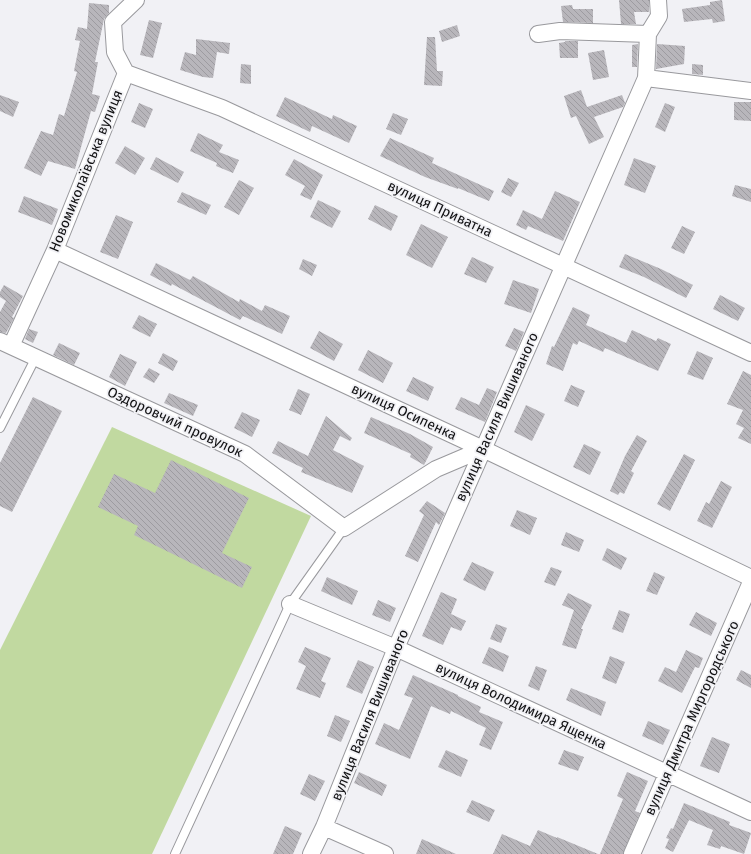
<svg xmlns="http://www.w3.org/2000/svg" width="751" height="854" font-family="'Fira Sans',sans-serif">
<defs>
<pattern id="building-back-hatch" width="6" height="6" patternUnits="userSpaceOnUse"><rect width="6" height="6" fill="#b8b6bb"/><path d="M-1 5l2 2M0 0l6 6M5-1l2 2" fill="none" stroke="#9d9ba0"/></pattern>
</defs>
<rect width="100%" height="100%" fill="#f1f1f5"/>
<path fill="#c1d9a0" d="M112,427L311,516L152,854H0V650Z"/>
<path fill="url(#building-back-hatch)" d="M619,0H649V12H634L636,24H621Z
M722,0L725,21L713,23L712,19L684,22L682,9L710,5V2Z
M89,3L109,5V13L104,19L95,62H98L92,94L100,96L95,112L91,111L75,169L48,161L41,176L24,168L41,131L53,135L59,114L64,116L77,72L74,71L80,41L75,40L78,27L87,29Z
M572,5L573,9H593V23L563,22L561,6Z
M149,20L162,23L153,58L140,55Z
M457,25L460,36L442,42L439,31Z
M427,37H435L437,71H443L442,86L424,85Z
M196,39L230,43L229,54L217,52L213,78L203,77L180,70L185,52L196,55Z
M565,41H578V58H560L559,43L565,42Z
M638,44L637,67H632V45Z
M657,44L685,46L684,64L656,69Z
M604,50L609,77L593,80L588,53Z
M241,64L251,65V84L240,83Z
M692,64L703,65V75L692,74Z
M581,90L587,107L622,95L625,103L623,107L594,117L604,137L589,144L576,116L571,118L564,96Z
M0,95L19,102L13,117L0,111Z
M285,97L332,119L333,115L357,126L349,143L312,126L310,132L276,116Z
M734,102H751V121L734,120Z
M139,103L153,109L145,128L131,122Z
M665,103L675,107L665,132L655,127Z
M393,113L408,119L401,135L386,129Z
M198,133L223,145L219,152L239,160L233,173L216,166L217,163L190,151Z
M390,138L434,158L432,163L494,191L489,201L458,188V189L425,177L380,156Z
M125,146L145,158L135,175L115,163Z
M156,157L184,172L178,183L150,169Z
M634,158L656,166L645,193L624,185Z
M294,159L323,175L311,200L300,195L305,186L285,175Z
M508,178L519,183L511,197L501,192Z
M239,180L254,188L239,215L224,207Z
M735,185L751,189V202L732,196Z
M555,191L580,202L563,241L528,226L526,230L516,225L523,210L542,219Z
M182,192L211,205L206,215L177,202Z
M24,196L58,209L52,225L18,212Z
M318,200L341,211L332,228L310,217Z
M375,205L398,216L391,231L368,219Z
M116,215L133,222L118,259L100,252Z
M421,224L448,237L432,268L406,255Z
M682,226L695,232L684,254L671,248Z
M625,254L661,269L693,285L686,298L644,277L619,267Z
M472,257L494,267L486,283L464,274Z
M303,259L317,265L312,276L299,269Z
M156,263L190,280L193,276L239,302L240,299L262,311L265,305L290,316L282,334L243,316L240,320L172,284L171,286L150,275Z
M513,280L539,289L531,313L504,304Z
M4,285L23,296L12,317L14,318L6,333L0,332V312L6,301L0,297V292Z
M720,295L745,308L738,321L713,309Z
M573,307L590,315L586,325L626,343L632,330L656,341L658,338L671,344L658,371L605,348L603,352L579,341L577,345L573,343L563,371L546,364L552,346L554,347Z
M139,315L157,324L150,337L132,328Z
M514,328L524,332L516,351L505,346Z
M29,329L38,332L33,343L25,339Z
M319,331L343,344L334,361L310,348Z
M59,343L80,353L74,365L53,355Z
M368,350L393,363L383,383L358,370Z
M697,351L713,358L703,380L687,374Z
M163,353L178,361L173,371L158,363Z
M120,354L137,362L125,386L109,377Z
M149,368L160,374L154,383L143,377Z
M743,371L751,375V444L738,438L744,428L736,424L743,410L727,404Z
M413,377L434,387L428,401L406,391Z
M571,385L585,391L578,407L564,401Z
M487,388L497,392L485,422L455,409L461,397L479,405Z
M298,389L310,394L301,415L289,410Z
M169,393L198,405L193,416L164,403Z
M33,397L62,411L12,512L0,506V463Z
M526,405L545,414L532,441L514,432Z
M242,412L260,420L252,437L234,428Z
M326,416L352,438L350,441L340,436L333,450L364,466L352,493L301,472L303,468L272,453L278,441L308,456Z
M371,417L410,434L433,447L424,465L410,457L411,454L364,433Z
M637,435L647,441L631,471L634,473L624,494L620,492L618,495L610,491L625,456Z
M584,444L601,452L590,475L573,467Z
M684,454L695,460L670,511L657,504Z
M171,460L249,498L222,553L252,567L242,588L134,535L138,526L98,507L114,474L155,493Z
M721,481L732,487L712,528L697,521L706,502L709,504Z
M427,501L445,513L439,525L436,522L418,562L405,556L424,515L419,511Z
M517,510L537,518L530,535L510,526Z
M566,532L584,540L579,552L561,545Z
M607,548L627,558L621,570L602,560Z
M472,562L494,572L485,591L463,580Z
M551,567L562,571L555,586L544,582Z
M654,572L665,577L657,595L646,591Z
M327,577L358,591L352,605L321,591Z
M441,592L457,599L451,614L466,621L461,631L451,627L443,645L422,636Z
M568,593L592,605L581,629H583L576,649L562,645L574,610L562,605Z
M378,600L396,608L390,622L372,615Z
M619,610L630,614L623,633L612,629Z
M696,612L717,623L711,636L689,625Z
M496,624L507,628L501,643L490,639Z
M305,647L331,658L321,681L326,683L320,698L296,689L306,666L298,662Z
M489,647L509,656L503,672L482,663Z
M686,650L703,658L699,668L695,667L682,693L658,681L665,667L676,672Z
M610,656L625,662L616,684L602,678Z
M358,660L374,667L362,694L346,687Z
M536,666L547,670L539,691L528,686Z
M741,670L751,675V688L736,680Z
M413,675L458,695V696L481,707L479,712L503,722L491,750L479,745L486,728L451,711L450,714L431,706L410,759L375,744L384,723L399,730L413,698L404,695Z
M571,688L606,702L601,716L566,700Z
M335,715L350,721L341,742L327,736Z
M648,721L670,730L663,745L642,736Z
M712,737L730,744L719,773L700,766Z
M446,750L468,760L461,777L438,767Z
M564,750L584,757L578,771L558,764Z
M359,772L387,785L382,796L354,783Z
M627,772L648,781L635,811L640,813L623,854H600L623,799L617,796Z
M309,774L325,781L315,801L300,794Z
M472,800L495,810L489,822L466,812Z
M684,803L730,822L729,825L751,833L744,854L721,846L720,849L707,845L713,830L689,820L673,852L665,848L669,839L666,838L671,828L673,829Z
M285,826L302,833L293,854H273Z
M538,830L557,838V837L598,854H493L502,834L530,846Z
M422,839L456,854H416Z"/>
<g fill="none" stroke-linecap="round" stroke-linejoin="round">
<g stroke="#99999d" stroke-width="10">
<path id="service" d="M0,428L36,357
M175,854L290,604L344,528"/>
</g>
<g stroke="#99999d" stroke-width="18">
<path id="minor" d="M538,34L560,31L648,34
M126,73L222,108L751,353
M646,78L648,34L659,16L658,0
M55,250L483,449L751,578
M0,341L245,454L344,528L436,469L483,449
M11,346L55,250L126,73L115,52L113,22L136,0
M290,604L396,648L751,812
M324,827L385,854
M311,854L324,827L396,648L646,78L751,91
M632,854L751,582"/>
</g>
<use href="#service" stroke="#fff" stroke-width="8"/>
<use href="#minor" stroke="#fff" stroke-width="16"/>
</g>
<g text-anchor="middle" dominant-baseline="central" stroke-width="3.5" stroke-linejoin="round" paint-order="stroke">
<g font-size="14" fill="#121214" stroke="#f1f1f5">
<text transform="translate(86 171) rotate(-68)">Новомиколаївська вулиця</text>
<text transform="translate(440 209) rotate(25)">вулиця Приватна</text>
<text transform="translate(404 412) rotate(25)">вулиця Осипенка</text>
<text transform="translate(497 417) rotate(-66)">вулиця Василя Вишиваного</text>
<text transform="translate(175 422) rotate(25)">Оздоровчий провулок</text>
<text transform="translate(521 706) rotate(25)">вулиця Володимира Ященка</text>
<text transform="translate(370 715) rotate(-68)">вулиця Василя Вишиваного</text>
<text transform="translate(692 718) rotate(-66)">вулиця Дмитра Миргородського</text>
</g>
</g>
</svg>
